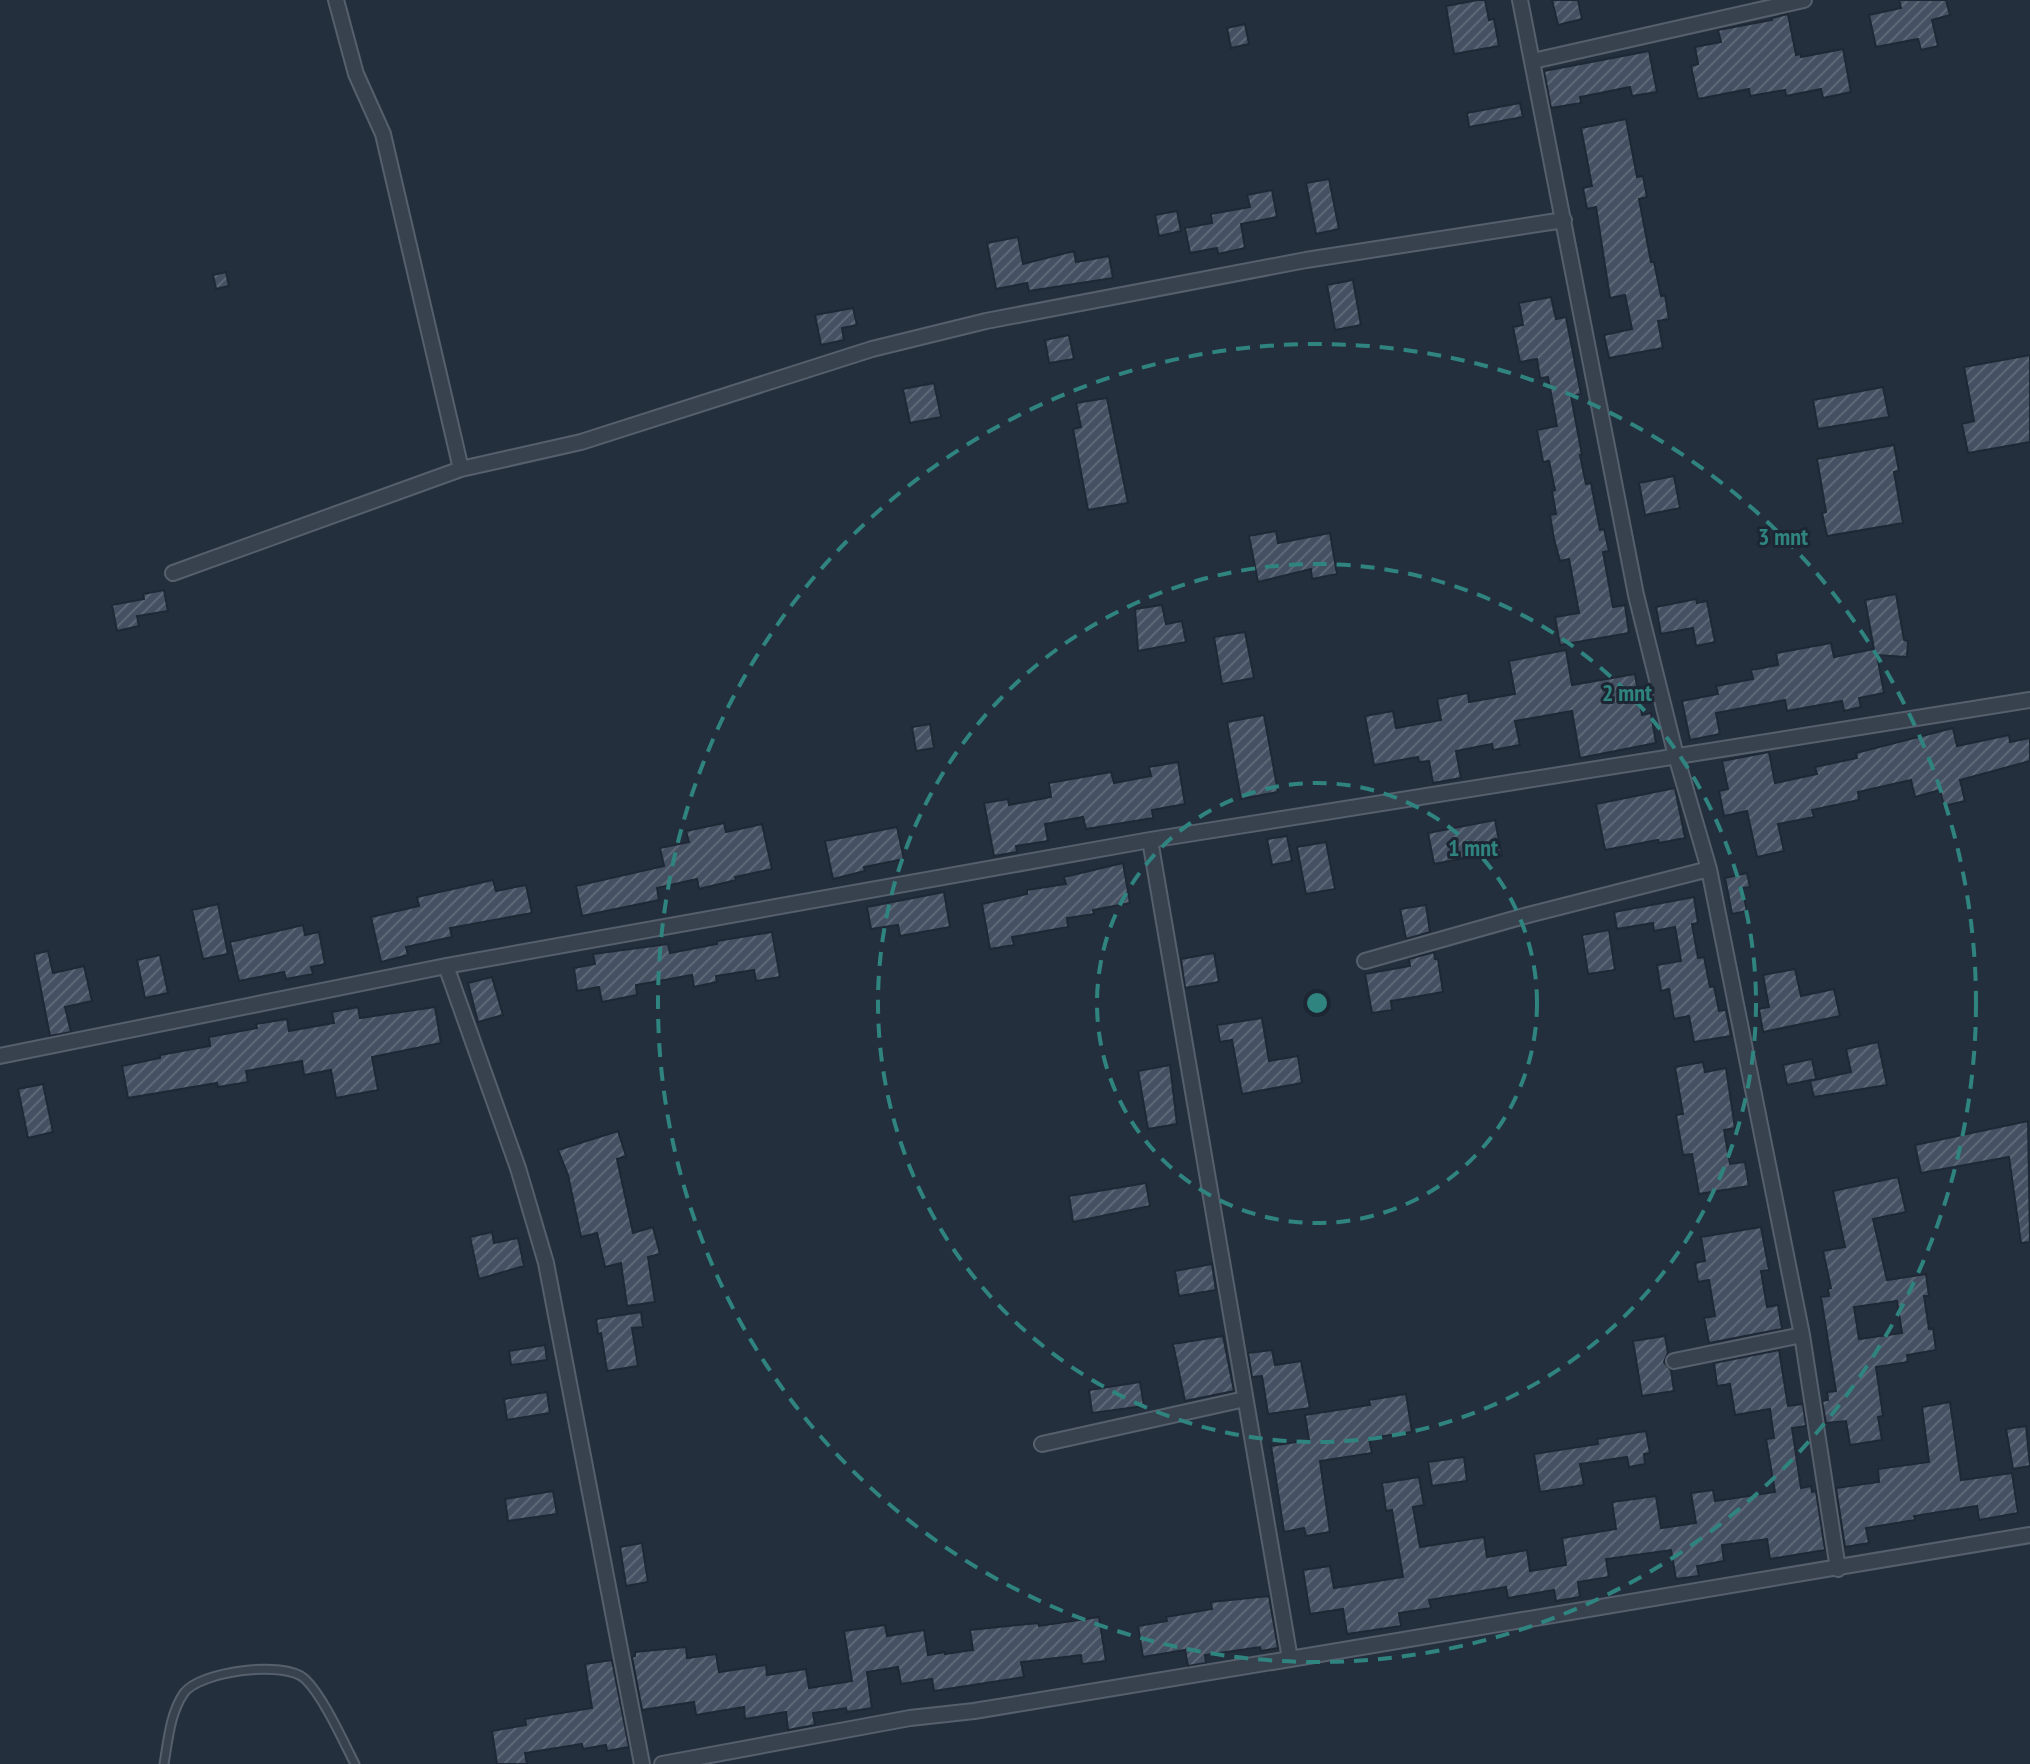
<svg xmlns="http://www.w3.org/2000/svg" width="2030" height="1764" font-family="'PT Sans Narrow',sans-serif">
<defs>
<pattern id="building-hatch" width="6" height="6" patternUnits="userSpaceOnUse" patternTransform="scale(2)"><rect width="6" height="6" fill="#455162"/><path d="M-1 1l2-2M0 6l6-6M5 7l2-2" fill="none" stroke="#5d6877"/></pattern>
</defs>
<rect width="100%" height="100%" fill="#242f3e"/>
<path fill="url(#building-hatch)" stroke="#1f2835" stroke-width="2" fill-rule="evenodd" d="M1478,0H1485L1489,20L1494,19L1499,46L1454,54L1446,6Z
M1552,0H1578L1582,19L1558,25Z
M1899,0H1946L1950,15L1932,20L1938,46L1921,50L1918,39L1876,47L1869,15L1901,8Z
M1788,14L1796,55L1801,54V57L1843,49L1851,92L1823,98L1821,89L1786,96L1785,90L1750,96L1749,89L1698,99L1691,66L1698,64L1695,47L1721,42L1718,30L1772,20V18Z
M1245,24L1249,44L1231,48L1227,28Z
M1649,51L1657,92L1632,96L1630,87L1580,97L1581,103L1551,108L1544,71Z
M1520,103L1523,117L1469,127L1467,113Z
M1626,119L1637,177L1643,176L1647,197L1639,199L1651,262H1654L1661,296L1665,295L1669,319L1658,321L1663,348L1609,358L1604,335L1632,329L1625,295L1610,298L1596,207L1587,209L1583,188L1592,186L1581,128Z
M1329,179L1339,229L1316,234L1306,183Z
M1272,190L1277,217L1241,224L1245,248L1218,254L1217,248L1190,253L1185,228L1212,223L1211,214L1250,207L1247,195Z
M1177,211L1181,231L1159,236L1155,215Z
M1018,237L1023,264L1074,251L1076,262L1109,256L1113,278L1029,291L1027,283L996,289L987,243Z
M226,272L229,286L216,289L213,275Z
M1353,280L1361,325L1335,330L1327,285Z
M1551,297L1556,319L1566,317L1581,394L1571,396L1582,455H1580L1586,484L1591,483L1600,530L1604,529L1609,551L1603,552L1613,607L1625,605L1629,633L1560,645L1555,617L1579,613L1569,559L1560,561L1554,539L1550,515L1556,514L1552,491L1555,490L1549,461L1543,462L1537,430L1557,426L1548,377L1540,378L1537,359L1520,362L1513,327L1523,325L1519,303Z
M853,308L857,325L842,328L844,340L821,345L815,315Z
M1069,335L1074,359L1049,363L1045,340Z
M2030,355V442L1968,453L1962,424L1974,421L1964,367Z
M934,383L941,417L910,423L903,389Z
M1883,387L1889,417L1818,429L1813,400Z
M1107,398L1128,503L1088,510L1073,429L1081,427L1076,403Z
M1894,445L1899,471L1894,472L1903,523L1827,536L1822,513L1826,512L1817,459Z
M1674,476L1680,508L1645,515L1639,483Z
M1276,531L1278,543L1330,533L1337,574L1312,579L1311,569L1258,582L1249,536Z
M164,590L168,611L137,616L139,626L117,631L112,605L144,599L143,594Z
M1896,594L1904,640L1908,641L1907,657L1877,655L1884,693L1859,698L1861,707L1844,711L1842,701L1787,711L1785,700L1716,713L1720,734L1690,740L1682,701L1718,694L1716,686L1753,679L1751,670L1778,665L1776,653L1831,643L1834,657L1874,649L1865,600Z
M1696,599L1697,603L1707,601L1715,642L1696,646L1693,628L1661,634L1656,607Z
M1162,605L1166,624L1182,621L1186,642L1138,651L1135,609Z
M1245,632L1254,678L1222,684L1214,637Z
M1566,650L1572,685L1635,674L1642,715L1651,713L1656,743L1580,758L1572,711L1515,721L1520,745L1493,750L1492,744L1456,751L1461,778L1433,783L1429,761L1419,762L1418,757L1374,765L1365,716L1393,711L1396,728L1441,720L1437,699L1468,693L1469,702L1515,694L1509,661Z
M1264,715L1278,792L1241,799L1227,722Z
M930,724L934,748L916,751L912,727Z
M1953,728L1957,746L2009,735L2010,742L2030,738V761L1960,780L1965,801L1944,806L1940,790L1915,797L1911,780L1858,792L1859,800L1812,810L1814,817L1778,824L1784,851L1757,857L1747,811L1724,816L1719,791L1728,789L1722,761L1769,752L1775,783L1817,774L1815,767L1857,758L1856,753Z
M1178,762L1185,804L1152,810L1153,818L1086,829L1083,817L1045,824L1048,841L1016,846L1017,852L994,856L984,803L1008,799L1009,805L1051,797L1049,783L1111,772L1114,783L1151,776L1149,767Z
M1675,788L1685,838L1659,843L1658,840L1605,850L1596,804Z
M1495,820L1502,856L1481,860L1480,855L1434,864L1428,833Z
M724,823L726,832L762,824L772,869L735,877L736,880L699,889L697,879L657,888L659,900L582,916L576,886L664,866L660,848L689,842L686,831Z
M897,827L904,859L864,867L865,871L833,879L825,841Z
M1287,836L1292,861L1272,865L1267,839Z
M1326,842L1335,889L1306,894L1297,847Z
M1123,863L1130,903L1093,910L1094,914L1067,918L1068,927L1012,937L1014,945L990,949L982,904L1027,894V890L1066,884L1064,877Z
M1747,873L1750,887L1742,888L1747,911L1732,914L1725,878Z
M493,880L496,891L526,885L532,913L450,928L452,937L406,947L408,955L381,962L371,917L419,906L417,897Z
M944,892L950,927L900,936L898,925L871,929L867,907Z
M1694,897L1698,923L1692,924L1698,958L1704,957L1710,987L1714,986L1719,1011L1726,1010L1731,1036L1694,1042L1689,1016L1674,1019L1669,989L1661,991L1657,965L1681,961L1675,927L1654,931L1653,923L1617,929L1614,912Z
M218,904L228,954L203,959L192,910Z
M1426,905L1430,932L1406,939L1400,909Z
M303,925L305,935L319,932L325,964L311,967L313,974L286,979L284,972L239,981L230,942Z
M1609,930L1615,970L1588,974L1582,935Z
M772,932L780,977L756,981L754,970L716,976L717,982L694,987L692,975L636,985L637,995L602,1002L599,987L577,991L574,968L595,964L593,954L668,944L670,953L717,944V941Z
M48,951L53,973L84,966L92,1001L65,1007L71,1032L50,1036L34,954Z
M1434,952L1435,959H1438L1443,992L1391,1001L1392,1010L1372,1013L1365,974L1410,966L1409,959Z
M1214,953L1219,982L1185,988L1181,959Z
M160,955L168,993L145,998L137,960Z
M1795,969L1801,996L1834,989L1840,1016L1763,1032L1759,1009L1769,1007L1763,975Z
M492,977L503,1015L478,1022L468,983Z
M358,1007L360,1018L435,1007L441,1043L372,1057L378,1090L336,1098L331,1070L304,1075L302,1061L246,1071L248,1082L218,1087L217,1083L128,1098L122,1066L160,1058V1055L210,1046L209,1037L257,1028L256,1024L287,1019L289,1031L334,1023L332,1012Z
M1262,1018L1269,1061L1298,1056L1302,1083L1242,1094L1232,1040L1220,1042L1217,1025Z
M1878,1042L1887,1085L1814,1097L1810,1081L1851,1072L1846,1049Z
M1812,1059L1816,1079L1787,1085L1783,1065Z
M1703,1062L1705,1072L1726,1068L1735,1128L1724,1130L1730,1164L1745,1162L1749,1186L1699,1194L1692,1154L1683,1155L1676,1115L1683,1114L1675,1067Z
M1170,1065L1177,1124L1148,1129L1138,1071Z
M43,1084L53,1132L28,1138L18,1089Z
M2028,1121L2030,1242L2021,1243L2009,1157L1921,1173L1915,1145Z
M618,1131L626,1156L617,1159L633,1233L653,1227L660,1254L648,1257L655,1302L627,1306L621,1263L605,1267L597,1233L581,1237L568,1175L558,1150Z
M1898,1177L1906,1212L1873,1219L1887,1280L1926,1274L1929,1296H1924L1929,1329L1933,1328L1936,1350L1907,1355L1908,1362L1876,1367L1883,1416L1878,1417L1882,1440L1850,1445L1846,1421L1826,1423L1822,1401L1828,1400L1827,1392L1836,1391L1821,1297L1829,1296L1828,1289L1831,1288L1823,1251L1845,1247L1833,1191ZM1897,1301L1902,1333L1859,1339L1854,1307Z
M1146,1183L1150,1206L1073,1222L1069,1196Z
M1761,1227L1769,1270L1761,1271L1767,1307L1778,1305L1782,1329L1709,1343L1704,1318L1715,1316L1709,1280L1698,1282L1695,1263L1705,1261L1701,1237Z
M492,1232L494,1243L518,1238L524,1266L479,1279L470,1237Z
M1212,1264L1216,1290L1179,1296L1175,1271Z
M641,1312L643,1327L632,1328L638,1366L607,1371L601,1333L598,1334L596,1319Z
M1223,1336L1234,1391L1185,1401L1173,1344Z
M1665,1336L1668,1353L1664,1362L1671,1370L1674,1391L1642,1396L1633,1341Z
M545,1345L547,1360L511,1365L509,1351Z
M1272,1350L1275,1365L1301,1361L1310,1408L1268,1414L1262,1376L1252,1377L1248,1353Z
M1779,1350L1788,1406L1803,1404L1806,1426L1792,1428L1801,1488L1811,1486L1812,1492L1816,1491L1825,1550L1770,1559L1767,1539L1722,1545L1724,1561L1697,1566L1699,1576L1676,1579L1671,1550L1606,1559L1609,1577L1578,1582L1580,1597L1556,1601L1554,1590L1508,1598L1506,1587L1429,1600L1431,1608L1399,1613L1401,1626L1347,1634L1343,1609L1310,1614L1303,1570L1330,1566L1334,1588L1403,1577L1392,1510L1386,1511L1382,1483L1419,1477L1424,1505L1413,1507L1420,1547L1484,1537L1487,1557L1527,1550L1530,1571L1566,1565L1562,1538L1616,1529L1612,1502L1656,1496L1661,1528L1696,1523L1691,1493L1713,1490L1715,1501L1775,1492L1766,1439L1774,1438L1770,1409L1735,1415L1730,1384L1717,1386L1714,1363Z
M1140,1382L1144,1406L1092,1413L1089,1390Z
M547,1392L550,1413L507,1420L504,1399Z
M1406,1394L1412,1432L1369,1438L1372,1453L1320,1461L1330,1532L1306,1536L1304,1528L1284,1532L1271,1446L1309,1440L1305,1415L1370,1405L1369,1400Z
M1950,1402L1961,1480L2012,1473L2018,1513L1979,1520L1977,1506L1914,1516L1915,1520L1866,1528L1869,1543L1845,1547L1836,1488L1879,1482L1878,1469L1929,1462L1922,1407Z
M2026,1426L2030,1466L2013,1469L2006,1429Z
M1646,1431L1650,1453L1644,1454L1645,1464L1629,1467L1627,1457L1580,1464L1584,1485L1540,1492L1534,1454L1598,1444L1597,1439Z
M1464,1457L1467,1481L1432,1486L1428,1462Z
M553,1491L557,1514L508,1521L505,1499Z
M642,1543L648,1582L626,1586L620,1547Z
M1269,1596L1278,1648L1261,1651L1260,1647L1205,1655L1206,1663L1188,1666L1185,1650L1143,1657L1138,1626L1167,1621L1166,1617L1212,1609L1211,1602Z
M1099,1617L1106,1661L1082,1664L1081,1655L1021,1662L1024,1677L934,1691L932,1679L901,1684L898,1667L867,1672L872,1708L847,1712L846,1708L813,1713L815,1725L788,1730L786,1712L745,1719L744,1707L696,1715L694,1702L642,1710L632,1657L635,1656V1652L686,1647L687,1658L716,1654L719,1672L766,1665L767,1675L806,1669L809,1688L852,1681L844,1631L885,1625L887,1636L924,1630L928,1655L945,1652V1654L973,1650L970,1630L1038,1623L1039,1626Z
M612,1660L629,1747L607,1751L606,1745L583,1749L582,1744L525,1753L527,1764H497L492,1731L526,1725L525,1719L592,1708L585,1664Z"/>
<g fill="none" stroke-linecap="round" stroke-linejoin="round">
<g stroke="#565f6c" stroke-width="11">
<path id="service" d="M164,1764C168,1741 170,1713 184,1693C200,1671 285,1660 305,1679C323,1696 343,1741 355,1764"/>
</g>
<g stroke="#565f6c" stroke-width="18">
<path id="minor" d="M336,0L356,74L383,134L461,469
M1520,0L1636,595L1676,756L1709,869L1802,1335L1838,1569
M1533,61L1804,0
M173,573L461,469L581,442L872,349L986,321L1306,260L1564,220
M1150,840L1290,1659
M1365,961L1528,915L1709,869
M446,966L518,1168L546,1263L642,1764
M0,1056L446,966L1150,840L2030,700
M1674,1361L1802,1335
M1042,1444L1245,1399
M662,1764L910,1718L974,1711L1290,1659L2030,1535"/>
</g>
<use href="#service" stroke="#38414e" stroke-width="7"/>
<use href="#minor" stroke="#38414e" stroke-width="14"/>
</g>
<g fill="none" stroke="#308480" stroke-width="4" stroke-dasharray="14 10">
<circle cx="1317" cy="1003" r="220"/>
<circle cx="1317" cy="1003" r="439"/>
<circle cx="1317" cy="1003" r="659"/>
</g>
<circle cx="1317" cy="1003" r="12" fill="#308480" stroke="#1d2633" stroke-width="4"/>
<g font-size="24" text-anchor="middle" font-weight="bold" fill="#308480" stroke="#1d2633" stroke-width="6" stroke-linejoin="round" paint-order="stroke">
<text x="1783" y="545">3 mnt</text>
<text x="1627" y="701">2 mnt</text>
<text x="1473" y="856">1 mnt</text>
</g>
</svg>
